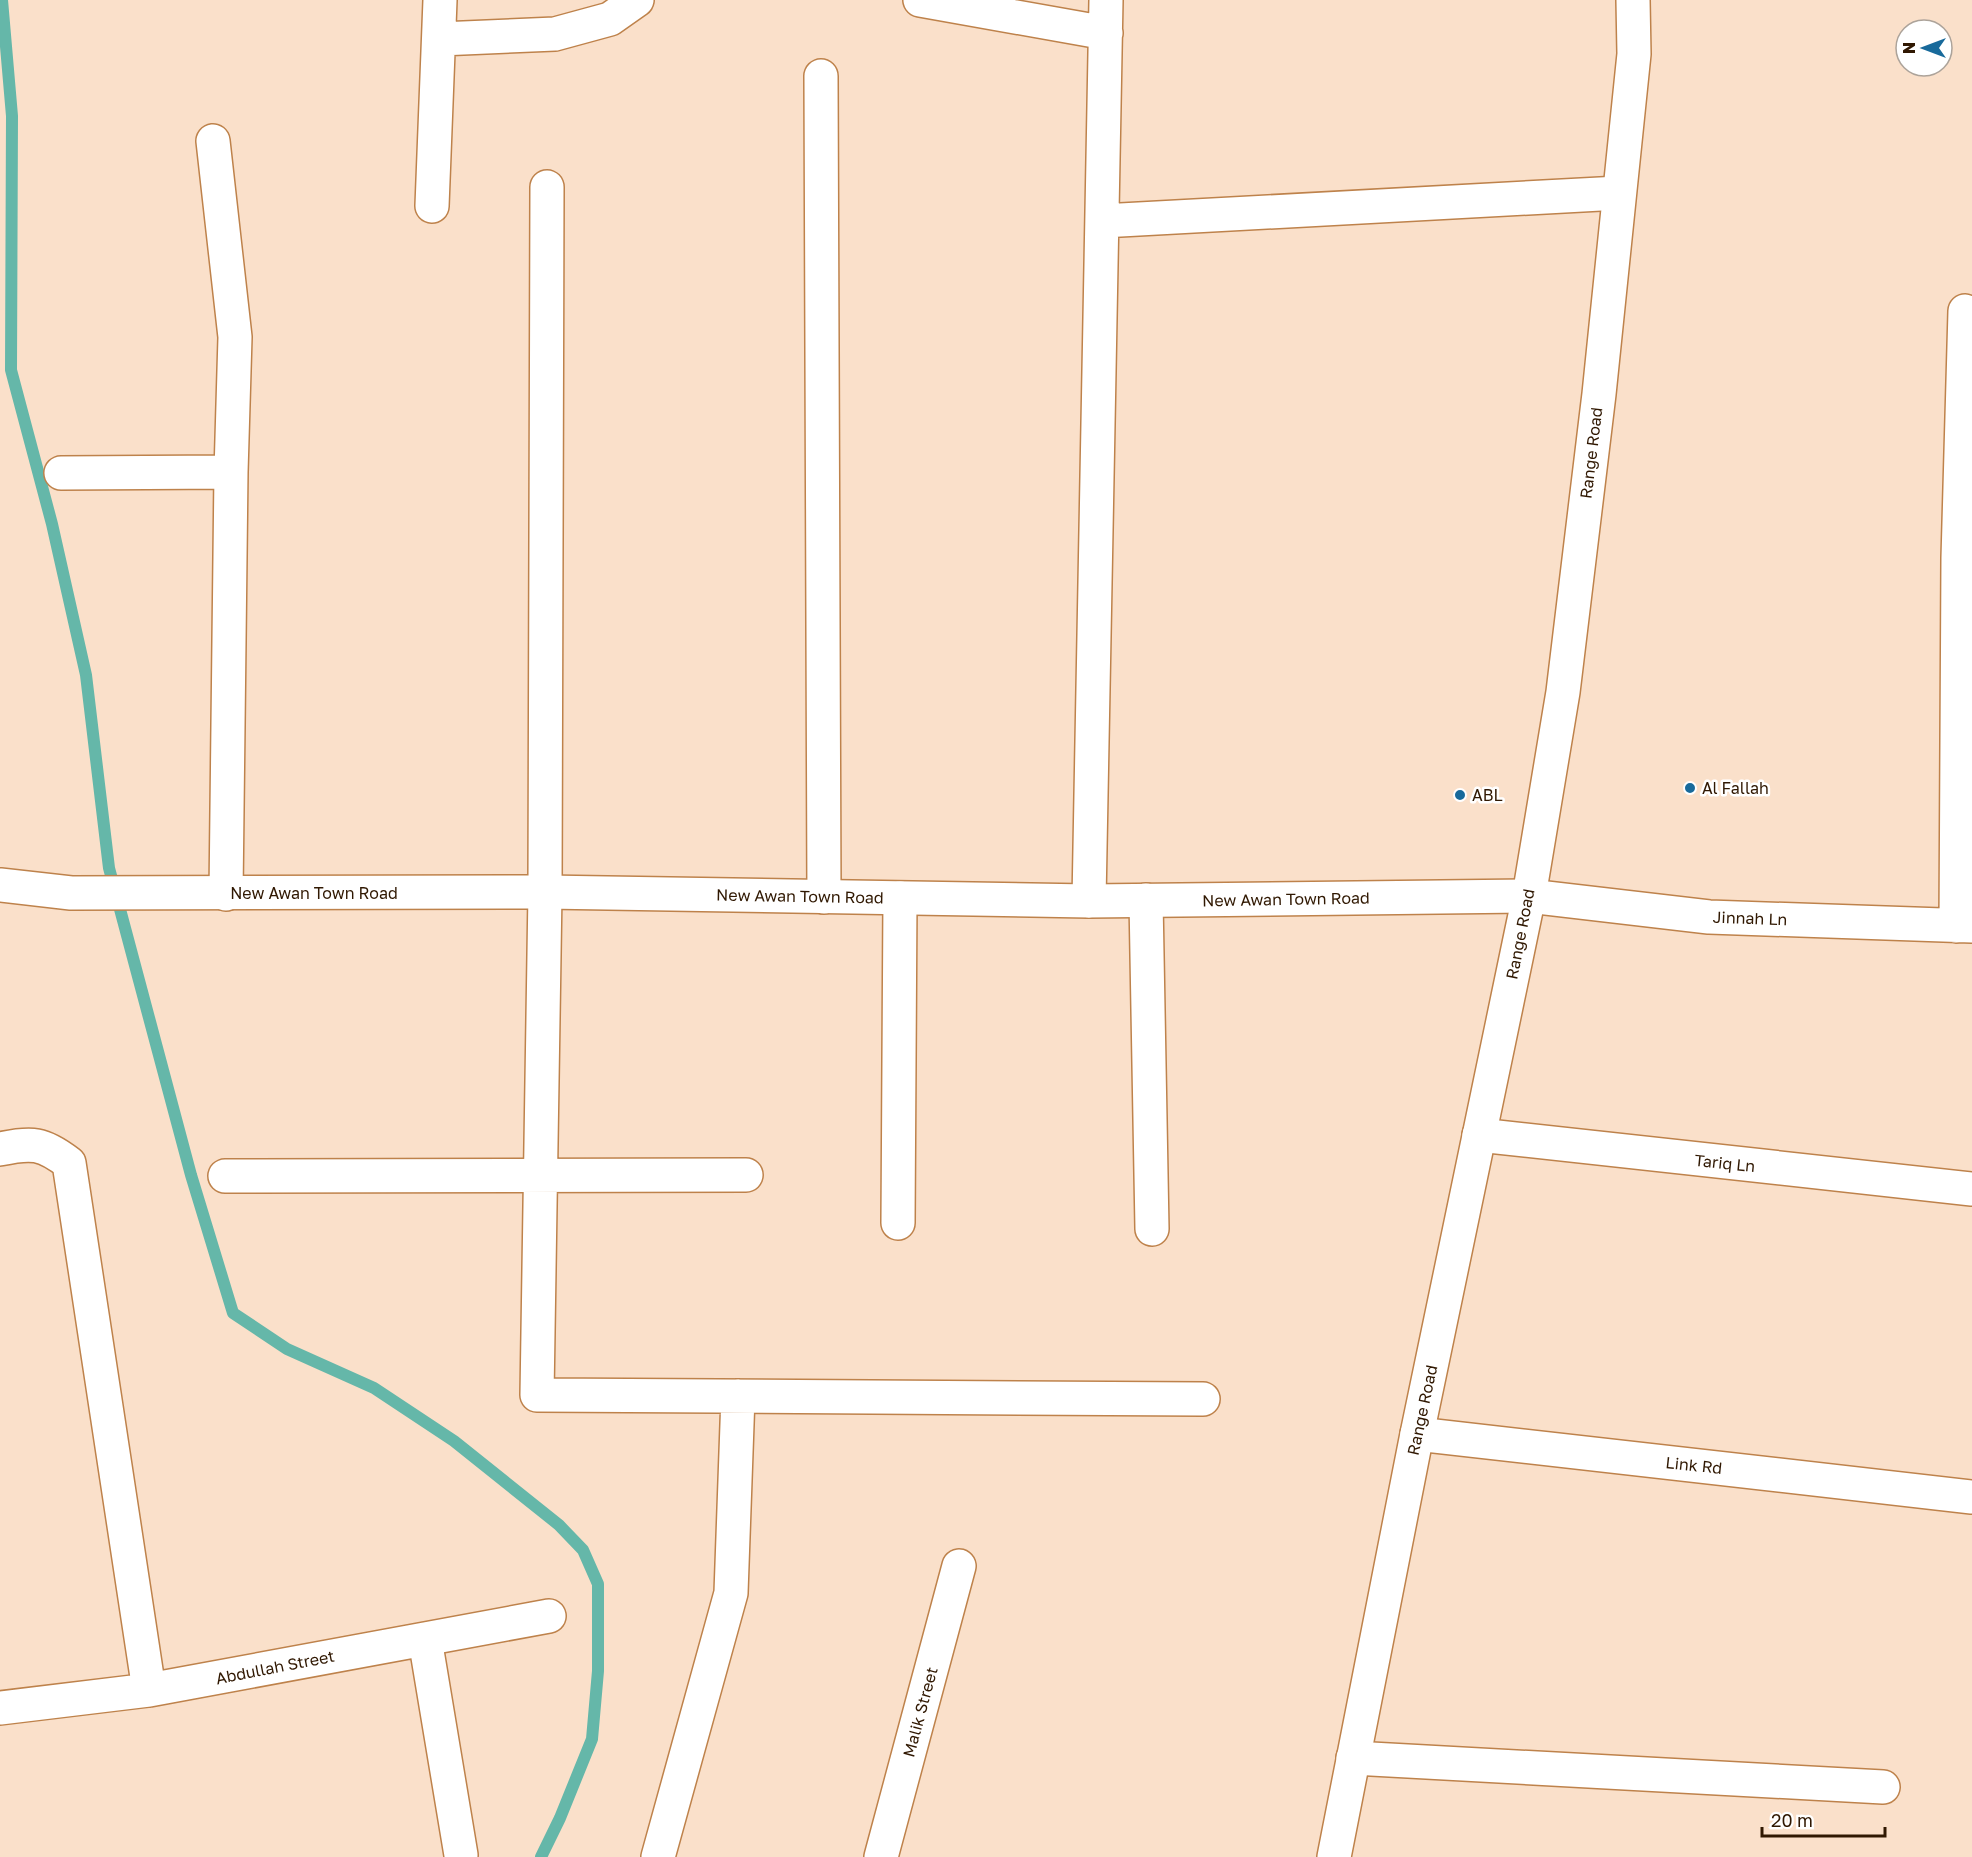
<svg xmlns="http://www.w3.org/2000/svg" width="1972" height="1857" font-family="'Golos Text',sans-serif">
<rect width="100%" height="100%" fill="#fae0ca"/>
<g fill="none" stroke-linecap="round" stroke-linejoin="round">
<path stroke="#65b7a9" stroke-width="12" d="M2,0L12,116L11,370L52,524L86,675L109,868L191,1175L233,1313L287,1349L374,1388L454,1441L559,1525L583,1550L598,1584V1671L592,1739L560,1818L541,1857"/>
<g stroke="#be824b" stroke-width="36">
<path id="minor" d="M920,0L1106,33
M440,39L555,34L610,19L637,0
M821,76L824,897
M213,141L235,337L231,472L226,894
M547,187L545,892L537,1395L1203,1399
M432,206L440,0
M1102,221L1619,193
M61,473L231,472
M1529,896L1709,917L1972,926
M1146,900L1152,1229
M1089,901L1106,0
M1956,926L1958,558L1965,311
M1479,1135L1972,1189
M0,1149C32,1142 43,1143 69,1163L149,1690
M225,1176L746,1175
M898,1223L900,898
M1417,1434L1972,1497
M425,1639L461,1855
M0,1708L149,1690L549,1616
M1353,1758L1883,1787
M658,1857L731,1593L738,1396
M881,1857L959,1566"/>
</g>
<g stroke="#be824b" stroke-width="36">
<path id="tertiary" d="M0,885L71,893L545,892L1089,901L1529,896"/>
</g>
<g stroke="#be824b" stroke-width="36">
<path id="secondary" d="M1334,1857L1417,1434L1529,896L1563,692L1599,394L1634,54L1633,0"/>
</g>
<use href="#minor" stroke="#fff" stroke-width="33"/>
<use href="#tertiary" stroke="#fff" stroke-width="33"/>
<use href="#secondary" stroke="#fff" stroke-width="33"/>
</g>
<g fill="#186a9b" stroke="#fff" stroke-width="2">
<circle cx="1690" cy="788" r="6"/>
<circle cx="1460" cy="795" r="6"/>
</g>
<g text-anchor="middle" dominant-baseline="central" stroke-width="5" stroke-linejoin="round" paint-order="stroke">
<g font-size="16" fill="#301802" stroke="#fff">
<text transform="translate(1591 453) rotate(-83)">Range Road</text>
<text x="314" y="893">New Awan Town Road</text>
<text transform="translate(800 896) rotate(1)">New Awan Town Road</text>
<text transform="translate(1286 899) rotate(-1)">New Awan Town Road</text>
<text transform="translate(1750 918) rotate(2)">Jinnah Ln</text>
<text transform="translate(1520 934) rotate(-79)">Range Road</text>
<text transform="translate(1725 1163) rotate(6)">Tariq Ln</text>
<text transform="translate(1422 1410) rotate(-78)">Range Road</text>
<text transform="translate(1694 1465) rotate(6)">Link Rd</text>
<text transform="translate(275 1667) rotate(-11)">Abdullah Street</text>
<text transform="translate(920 1712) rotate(-75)">Malik Street</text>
</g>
<g font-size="16" fill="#301802" stroke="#fff" text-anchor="start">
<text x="1702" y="788">Al Fallah</text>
<text x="1472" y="795">ABL</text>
</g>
</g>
<g transform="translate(1924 48) rotate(270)"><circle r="28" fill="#ffffff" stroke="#aca39a" stroke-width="1.5"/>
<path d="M0-4.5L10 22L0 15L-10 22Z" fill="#186a9b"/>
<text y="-9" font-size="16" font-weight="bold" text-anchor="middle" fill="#301802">N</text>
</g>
<path d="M1762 1827v9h123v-9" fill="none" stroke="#301802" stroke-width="3"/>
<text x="1771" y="1827" font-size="18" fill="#301802" stroke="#ffffff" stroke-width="4.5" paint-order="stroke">20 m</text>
</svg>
